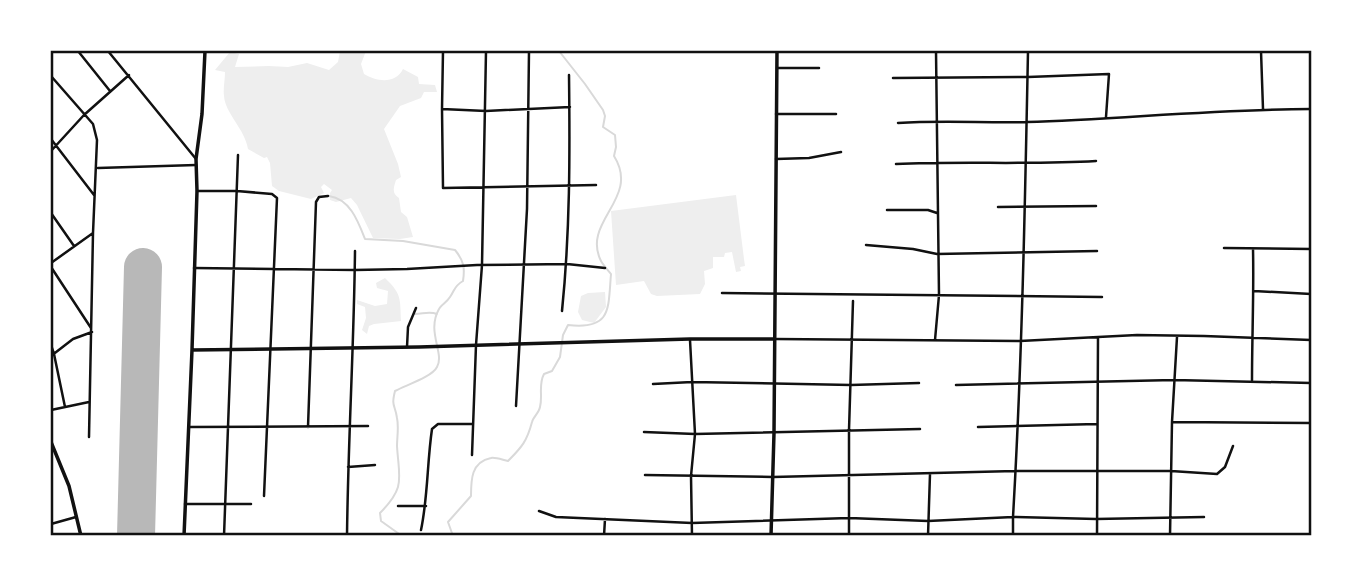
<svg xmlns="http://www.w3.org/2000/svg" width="1362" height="587" font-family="'Asap Condensed',sans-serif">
<rect width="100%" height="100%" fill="#fff"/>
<path fill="#eee" d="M340,51H366L361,64L364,74C377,82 396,84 403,69L418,77L419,84L435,85L437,92H424L421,98L400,106L384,129L398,164L401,177L396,180C394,187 391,193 399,198L401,212L407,217L413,237L400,239L373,238L357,205L351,198L336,202L330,200V193L332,190L324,184L321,187L324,193L311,199L279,191L272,186L270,163L267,157L264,158L248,149C245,129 225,113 224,96C223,89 225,80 225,72L215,70L230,52L239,54L235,67L269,66L288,67L307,63L329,70L338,62Z
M736,195L744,259L745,266L740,267L741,271L736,272L732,252L725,253L724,257H713V268L704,271L705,284L700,294L657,296L651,294L644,281L616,285L611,211Z
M385,278C402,294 400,299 401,321L374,324L369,326L367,334L362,330L366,318L365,307L357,304V300L375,306L387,304L388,291L377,288L376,283Z
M605,292L606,307L594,323L582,320L578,312L581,296L588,293Z"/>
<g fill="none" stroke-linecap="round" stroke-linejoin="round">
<path stroke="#d9d9d9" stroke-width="2" d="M329,196C350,199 358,221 365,239L403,241L455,250C464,261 465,268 463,281C454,286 455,290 450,297C447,302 441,305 439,309C426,332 445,353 437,367C432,377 406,385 395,391C391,407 395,404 397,418C399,427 397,437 397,446C399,479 406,487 380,513L381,521L402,536
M415,314C423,314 429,311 437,314
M453,536L448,522L471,496C471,480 471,462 491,458C495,457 503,460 508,461C522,447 527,441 532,422C533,417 539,413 540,407C543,396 538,385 544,374L552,371L560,357L563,335L568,325C612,330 608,309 611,274C608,270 603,265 601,261C581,221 641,199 614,156L616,147L615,135L603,127L605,116L603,110L585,84L559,51"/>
<path stroke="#b8b8b8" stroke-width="38" d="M136,536L143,267"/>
<path stroke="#111" stroke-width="2.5" d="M78,51L110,91
M108,51L196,159
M443,51L442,109L443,188L596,185
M1261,51L1263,109
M777,68H819
M51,76L93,124L97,140L93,233L89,437
M893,78L1028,77L1109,74L1106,117
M442,109L486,111L570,107
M776,114H836
M898,123C941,120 984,123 1027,122C1122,119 1216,109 1311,109
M51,139L94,195
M51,151L84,115L129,75
M776,159L809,158L841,152
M896,164C963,161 1030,165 1096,161
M98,168L196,165
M197,191H237L272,194L277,198L264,496
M998,207L1096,206
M887,210H928L937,213
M51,213L74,246
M866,245L913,249L937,254L1097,251
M1224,248L1311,249
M51,263L93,233
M51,267L91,328
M194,268L355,270L407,269L477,265L567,264L605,268
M1254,291L1311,294
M722,293L1102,297
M562,311C570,233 570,154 569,75
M775,339L1020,341L1137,335L1204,336L1311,340
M690,340L695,434L691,476L692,536
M935,340L939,295L936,51
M51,345L54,354L65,407
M407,347L408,327L416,308
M51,356L73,339L92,332
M1252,380C1252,336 1254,293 1253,249
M653,384L692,382L851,385L919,383
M956,385L1174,380L1311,383
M516,406L527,209L529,51
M51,410L89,402
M1172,422L1311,423
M189,427L368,426
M308,427L316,202L319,197L328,196
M978,427L1097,424
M644,432L695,434L920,429
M472,455L476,345L482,265L486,51
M348,467L375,465
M645,475L773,477L1015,471H1171L1217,474L1225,467L1233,446
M185,504H251
M398,506H426
M539,511L556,517L692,523L849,518L928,521L1013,517L1096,519L1204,517
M51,524L76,517
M421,530C428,497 427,463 432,429L438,424H472
M224,536L238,155
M347,536C348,441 354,346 355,251
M604,536L605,519
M849,536V430L853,301
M928,536L930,474
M1013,536V517C1022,362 1025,206 1028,51
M1097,536L1098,337
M1170,536L1172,422L1177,337"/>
<path stroke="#111" stroke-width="3.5" d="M192,350L419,347L690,339H775
M184,536L192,350L197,191L196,159L202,114L205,51
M771,536L774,433L777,51"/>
<path stroke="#111" stroke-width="3.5" d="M51,442L69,486L81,536"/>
</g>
<rect width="1362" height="587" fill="none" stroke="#ffffff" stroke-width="105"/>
<rect x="52" y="52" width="1258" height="482" fill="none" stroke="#111" stroke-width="2.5"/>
</svg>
